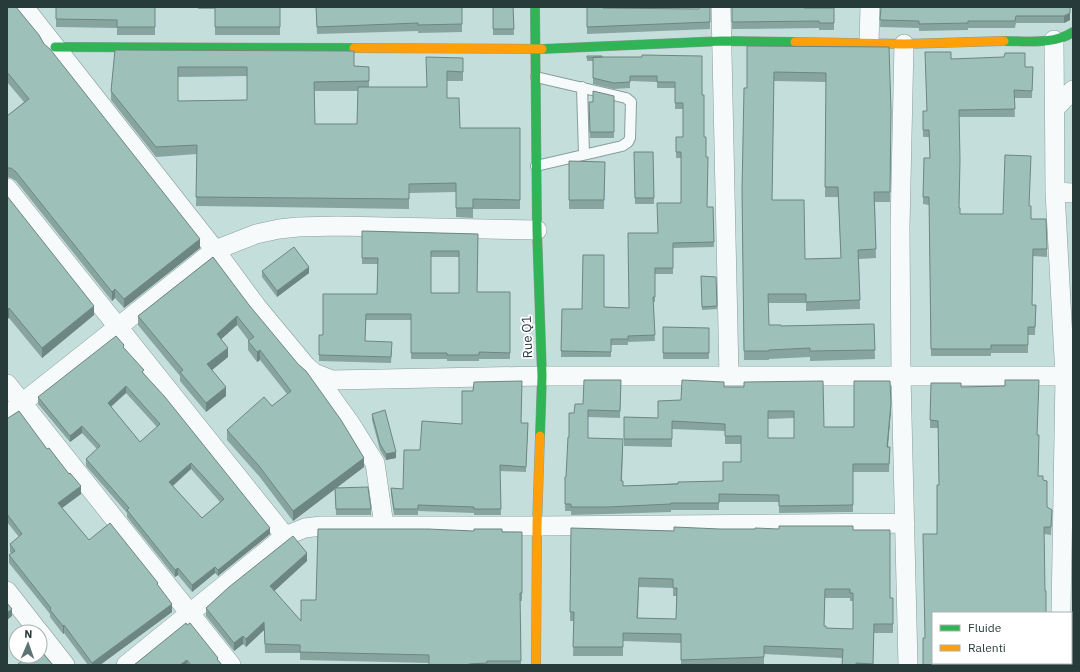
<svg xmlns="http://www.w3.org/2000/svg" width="1080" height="672" font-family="'IBM Plex Sans',sans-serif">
<rect width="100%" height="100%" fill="#c4dedc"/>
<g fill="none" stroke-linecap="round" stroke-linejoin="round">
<g stroke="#899d9c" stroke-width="12">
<path id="lane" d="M536,77L626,98L631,102L630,138L628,142L622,146L536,166
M582,87L584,154"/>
</g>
<g stroke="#899d9c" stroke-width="20">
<path id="street" d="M24,7L215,250L257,307L306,366L314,373L350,423L375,463L384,526
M721,7L729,376
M1054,40L1055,192L1065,376L1061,613
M869,44L870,7
M904,44L900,227L901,376L908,665
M1055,108L1073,90
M7,188L285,536
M1055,192L1073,193
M314,373L332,380L542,376H1065
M7,384L231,665
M7,415L215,250L256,234L279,229L298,227L337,226L537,230
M7,591L39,632
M40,633L65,665
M1062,663V665
M126,665L285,536L305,528L321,526H537L905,523"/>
</g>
<g stroke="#899d9c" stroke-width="10">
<path id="fast" d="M535,7L537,230L542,376L540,436
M1004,41C1026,41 1054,45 1073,32
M55,47L354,48
M542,49L722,41L795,42"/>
</g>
<g stroke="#899d9c" stroke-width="10">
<path id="slow" d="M795,42L904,44L1004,41
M354,48L542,49
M536,665L537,526L540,436"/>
</g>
<use href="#lane" stroke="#f6fafa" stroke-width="10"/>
<use href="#street" stroke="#f6fafa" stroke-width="19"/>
<use href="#fast" stroke="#30b455" stroke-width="9"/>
<use href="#slow" stroke="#ff9f0a" stroke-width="9"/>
</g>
<path fill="#87a59e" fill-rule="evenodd" d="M7,7L44,44L200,248L124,308L115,298L112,301L16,181L11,178L7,177V116L24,102L7,82Z
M56,7H155V35H117V28L56,27Z
M198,7H280V35H215V9H198Z
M316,7H462V32L418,33V31L317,34Z
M493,7H513L514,35H493Z
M587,7L603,8L699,9L710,7V29L587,34Z
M732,7L834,8V30H819V28L732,29Z
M881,7H1070V20L1064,23H1016L1015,28H968V30L919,31V28L880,27Z
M747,46L889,47L891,110L890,202H875L876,258L859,259L860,309L806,311V303H768L769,325L781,326L874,324L875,359L810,361V357L769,359V360H744L742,190L747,88ZM774,81L826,82L825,197H838L841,258L805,259L772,200Z
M115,50L354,66L369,67V87H426L463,58V81H447V98L460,128H520V209H473V218L456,217V192L409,193V209L196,206L197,154L156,157L111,100V91ZM247,76V100L178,101V77ZM314,91H358L357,124H315Z
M587,56L602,57H642L702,95L707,207H713L714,247L673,248V274H655V302H653L655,341L628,342V345H611V357H561L562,309H582L604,307L629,308L658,233L681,203V158H676V137H683V109H675V88H657V82L630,81V88L614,89L593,84V61H587Z
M951,59L1025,67H1033L1032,98H1014L1015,117H959V208L960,214H1003L1029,206L1031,219L1047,249V257L1033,256L1032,305H1036L1035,335H1028V353H991V356H931L929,205L923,204V197L930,158L929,137H923V111H927Z
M614,96V138H590L589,102H593Z
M634,152H653L654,204H635Z
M569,161L605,162L604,209H569Z
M7,196L94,315L42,358L9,318L7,319Z
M362,231L478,234L477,292H510V359H479V361H447V359H411V320H366L365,341L392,349L391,363L319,361V335H323L377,294L378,264H362ZM431,257H459V293H431Z
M213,257L364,467L337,487L371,509V515H336L335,489L293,521L259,476L227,440V430L272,406L287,394L260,360L257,362L248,350V341H249L237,325L221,339L228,357L212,370L226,396L206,412L180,381V376L138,325V316Z
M262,271L309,273L277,297L262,277Z
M701,276L716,277L717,309L702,310Z
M663,327L709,328V359H663Z
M124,348L270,534L218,576L215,573L192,592L178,575L175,577L127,517V513L86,466V459L97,449L82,433L70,442L38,404V397ZM126,393L157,427L140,442L111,407ZM191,469L220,502L202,518L173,486Z
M621,380L620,418L588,417V438L623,446L622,481L623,486L723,481L741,462V444H725V431L672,429V447L624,446V417L658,418L681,400L724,387H744V382L824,427H854L891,410L888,447H890L889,472H853V512L779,513V502H719V510H671V512L608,514L571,515V511H565V477H566L569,437L574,413L583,404ZM794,418V438H768V419Z
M961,387L1038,435V476L1043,480L1047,507L1052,510L1051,535L1044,534L925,638L937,534L939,485L938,428H930V420Z
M372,414L396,458L386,460L380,450L372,420Z
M7,418L81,494L62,508L89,540L158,586L172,612L100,665H88L64,633L63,634L50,617V614L9,563V555L11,553L10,552V544L19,537L7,522Z
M528,423L526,472L500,471L501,515H474V513L418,511V515H394L391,494V488L403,489L420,450L462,424Z
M571,528L674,531L720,529L853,530L890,598H893V633H874L873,665H842V658L764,654V665H681V643L623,641V656H573L574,621H570ZM639,587L673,588V596H677L676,619L638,618ZM825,598H850V601H853V629L826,628L824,626Z
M474,531L522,532V601H520L521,665H429V663L300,660V653H265L264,630L246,647L243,644L234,651L206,616V608L307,561L274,591L301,621L316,600Z
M187,625L222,665H134Z"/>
<path fill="#6e8681" d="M1070,13V20L1064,23V16Z
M200,239V248L124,308V299Z
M309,267V273L277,297V291Z
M115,289V298L112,301V292Z
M94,306V315L42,358V348Z
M9,308V318L7,319V310Z
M237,316V325L217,343V334Z
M228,348V357L207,374V364Z
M260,350V360L257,362V352Z
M126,386V393L108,409V403Z
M226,387V396L206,412V403Z
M891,403V410L887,454V447Z
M82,426V433L70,442V436Z
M396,452V458L386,460V454Z
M364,458V467L293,521V511Z
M191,463V469L169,489V482Z
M81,486V494L58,511V503Z
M270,528V534L218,576V570Z
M307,553V561L270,595V586Z
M215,567V573L192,592V585Z
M178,568V575L175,577V570Z
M172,604V612L100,665H92V663Z
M12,609V616L7,620V613Z
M264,622V630L246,647V639Z
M64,625V633L63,634V626Z
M243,636V644L234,651V643Z
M187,660V665H180Z"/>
<path fill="#9dc0b8" stroke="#6e8681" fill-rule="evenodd" d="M7,7H16L39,35L44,44L50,49L200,239L124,299L115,289L112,292L16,172L11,168H7V116L29,99L7,72Z
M56,7H155V27H117V20L56,19Z
M215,7H280V27H215Z
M316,7H462V24L418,25V23L317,27Z
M493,7H513L514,29H493Z
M587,7H603V8L699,9V7H710V22L587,27Z
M732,7H804V8H834V23H819V21L732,22Z
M881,7H1070V13L1064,16H1016L1015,21H968V23L919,24V21L880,20Z
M747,46L889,47L891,110L890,192H874L876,249L858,250L860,300L806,302V294H768L769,325H781V326L874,324L875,350L810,351V348L769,350V351H744L742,190L744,88H747ZM774,72L826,73L825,187H838L841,258L805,259L804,200H772Z
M115,50L354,51V66L369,67V81L314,82L315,124H357L358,87H427L426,57L463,58V72L447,71V98H459L460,128H520V200L473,199V208H456V183L409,184V199L196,197L197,145L156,147L111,91ZM178,67H247V100L178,101Z
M925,52H951V59L1004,57L1005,53H1025V67H1033L1032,91L1014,90L1015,109L959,110L960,160L959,208H960V214H1003L1005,155L1031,156L1029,206H1031V219H1046L1047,249H1033L1032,305H1036L1035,327H1028V345H991V349H931L929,197H923L924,158H930L929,130H923V111H927Z
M642,55L702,56V95H704V137H706V157H708L707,207H713L714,242L673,243V268H655V297H653L655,335L628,336V339H611V352L561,351L562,309H582L583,255H604V307L629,308L628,233H658L657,203H681V152H676V137H683V103H675V82H657V76H630V82L614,83L593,78V57H642Z
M587,56H602V57L587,58Z
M593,91L614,96V132H590L589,102H593Z
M634,152H653L654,198H635Z
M569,161L605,162L604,200H569Z
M7,196L94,306L42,348L9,308L7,310Z
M362,231L478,234L477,292H510V353L479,352V355H447V353H411V314H366L365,341L392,342L391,357L319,355V335H323V294H377L378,258H362ZM431,251H459V293H431Z
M294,247L309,267L277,291L262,271Z
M213,257L249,305L298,364L306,371L341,420L364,458L293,511L259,466L227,430L264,397L272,406L291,391L260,350L257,352L248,341L254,337L237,316L217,334L228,348L207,364L226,387L206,403L180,372L183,370L138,316Z
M701,276L716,277L717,306L702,307Z
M663,327L709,328V353H663Z
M116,336L124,345L123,347L144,370L142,372L165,397L270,528L218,570L215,567L192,585L178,568L175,570L127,510L129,508L86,459L100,446L82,426L70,436L38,397ZM126,386L160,424L140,442L108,403ZM191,463L224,499L202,518L169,482Z
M584,380H621L620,411L588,410V438L623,439L621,481H623V486L678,484V482L723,481V462H741V436H725V424L672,421V439H624V417L658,418V401L681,400L682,380L724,382V387H744V382L823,381L824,427H854V381H890L891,403L887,447H890L889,464H853V505L779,506V495L719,494V503H671V504L608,507H571V504H565V477H566L568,437H569V413H574L575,404H583ZM768,411H794V438H768Z
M1005,380H1039L1037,435H1039L1038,476H1043V480L1047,481V507L1052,510L1051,527H1044L1045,591H1046V613H933V663H1046V665H923V638H925L923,534H937V485H939L938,421L930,420L931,383H961V387L1005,386Z
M522,381L521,423H528L526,467L500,465L501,509H474V507L418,505V509H394L391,488L403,489L404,450H420L422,421L462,424V391H473L474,382Z
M385,410L396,452L386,454L380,444L372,414Z
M19,411L47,449L49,448L69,474L70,473L81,486L58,503L89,540L110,523L158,583L157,584L172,604L92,663L64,625L63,626L50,610L51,608L9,555L15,551L10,544L22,534L7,514V418H8Z
M368,487L371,509H336L335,488Z
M779,526H853V530H890V598H893V624H874L873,664L856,663V665H842L843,649L764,646V657L681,660V634L623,633V647H573L574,612H570L571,528L674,531V527L720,529H755V528L779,529ZM639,578L673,579V588H677L676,619L637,618ZM825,589H850V593H853V629L826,628V626H824Z
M318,529H428L474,531V529H502V532H522V593H520L521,661H487V663L469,664V665H429V655L300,652V645L265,644L264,622L246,639L243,636L234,643L206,608L229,587L293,536L307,553L270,586L301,621V600H316Z
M7,603L12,609L7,613Z
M186,623L187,625L190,623L218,658L217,659L222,665H191L187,660L180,665H134Z
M40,650L53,665H17L28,656H40Z"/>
<g text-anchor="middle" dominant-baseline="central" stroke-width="3.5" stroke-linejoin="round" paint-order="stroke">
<g font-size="13" fill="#273b3a" stroke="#fff">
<text transform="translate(527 337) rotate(-92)">Rue Q1</text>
</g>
</g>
<rect width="1080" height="672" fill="none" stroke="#273b3a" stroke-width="16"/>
<rect x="932" y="612" width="140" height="52" fill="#ffffff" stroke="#a9b1b0"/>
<rect x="940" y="625" width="20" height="6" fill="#30b455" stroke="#a9b1b0"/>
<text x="968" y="632" font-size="12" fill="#273b3a">Fluide</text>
<rect x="940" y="645" width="20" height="6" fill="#ff9f0a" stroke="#a9b1b0"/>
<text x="968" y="652" font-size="12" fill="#273b3a">Ralenti</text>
<g transform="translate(28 644) rotate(2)"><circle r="19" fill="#ffffff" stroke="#a9b1b0"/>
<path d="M0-3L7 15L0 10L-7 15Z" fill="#5e7473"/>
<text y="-6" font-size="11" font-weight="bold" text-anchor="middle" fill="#273b3a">N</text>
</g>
</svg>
